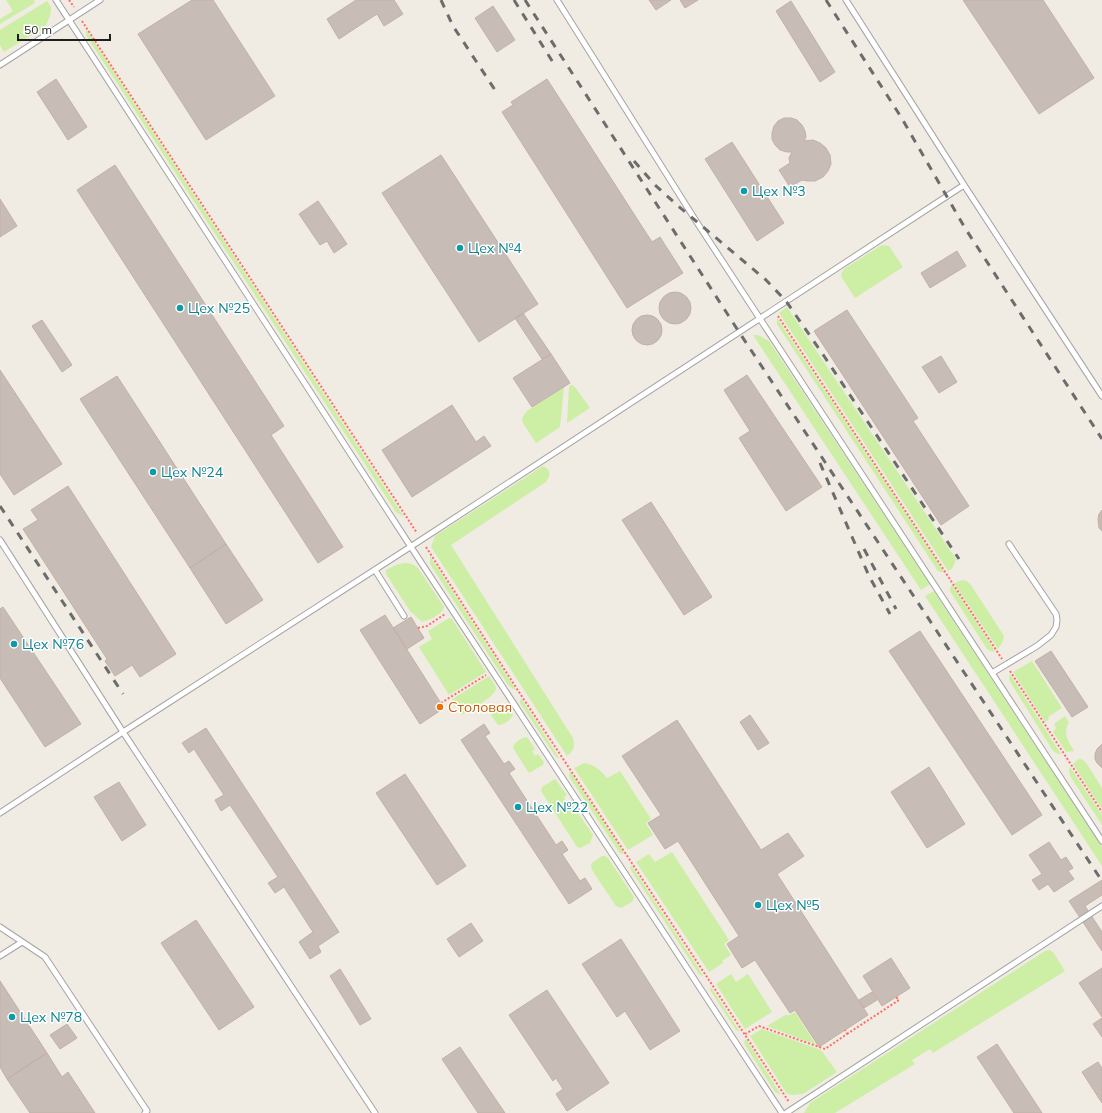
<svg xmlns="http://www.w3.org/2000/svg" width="1102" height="1113" font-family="Mulish,sans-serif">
<rect width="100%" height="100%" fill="#f0ebe3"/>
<path fill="#cdefa5" d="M6,0H34L35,3L0,24V19L13,11Z
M47,1L51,7V13L46,26L4,52L0,45V30Z
M86,29L404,517L396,512L87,37L86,33Z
M884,245L889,246L903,267L855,298L842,278L841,274L844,269L880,246Z
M787,307L956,559C954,565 953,569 948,571L779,313Z
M777,318L945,573L938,571L936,568L777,324Z
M753,335H758L769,341L930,584L921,590Z
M571,385H572L575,387L590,408L567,423L569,387Z
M564,387L560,427L536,443L523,423L522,418L527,411Z
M543,466C551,470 551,475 546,482L451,545L573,738C575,746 574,751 567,756L431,547L435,536Z
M430,556L516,690L513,689L508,685L430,564Z
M404,563C410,563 413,564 418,568L444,607C442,615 429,620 422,622L410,611L386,574V570L396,565Z
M962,580L967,581L971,585L1004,636L1003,641L998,649L954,583Z
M952,584L995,651L992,652L987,649L950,591V589Z
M934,591L1102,847V866L925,596Z
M449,618L452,619L486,672L449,695L419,647L432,639L428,631Z
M1032,661L1062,708L1048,717L1049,719L1045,722L1013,672Z
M1010,674L1061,754H1058L1053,751L1009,680V678Z
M489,676C491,679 495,684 496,687C497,697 469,710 462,715L451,700Z
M521,698L560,759L556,757L520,703Z
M505,706L509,708L513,715C511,720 503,725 498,725L491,715L493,713Z
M1065,716L1069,723C1062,732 1069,742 1074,751L1066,752L1053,732L1056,728L1054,724Z
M527,737L535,749L532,751L535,756L538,754L544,762L543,765L529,773L513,748C514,742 521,738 527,737Z
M1080,759L1083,760L1087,764L1102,788V809L1073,764L1077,760Z
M584,763C594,764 601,771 607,778L620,771L651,819L646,823L653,835L628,850L574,768Z
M1070,767L1102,815V825L1070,776L1069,770Z
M570,771L624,853L622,854L619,852L570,778L569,775Z
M555,779L567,795L564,797L567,803L570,801L593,835L590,843L580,848L577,847L541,791L542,787Z
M672,852L729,940L724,944L731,955L722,961L723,963L709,972L636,862L649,854L655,862Z
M602,856H605L608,858L634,897L632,902L621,908L616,906L592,870L591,865L592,863Z
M631,865L703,975L702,976L699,974L631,870L630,868Z
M1049,950L1053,952L1065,971L933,1053L930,1049L912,1060L915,1064L835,1113H804L810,1103L1045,951Z
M731,974L736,982L748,974L772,1012L745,1029L716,984Z
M711,987L740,1032L736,1030L710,990Z
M795,1012L816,1045L767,1026L787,1014L788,1016Z
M762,1029L821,1050L837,1072L803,1094L793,1095L787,1094L750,1036Z
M746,1039L781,1095L775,1092L745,1045L744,1042Z"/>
<path fill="#c8bdb6" stroke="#c3b0a4" d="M192,0H213L275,96L206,140L138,34Z
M356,0H394L403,14L384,26L377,14L339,39L327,19Z
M649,0H671L656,10Z
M680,0H698L685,8Z
M963,0H1043L1094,78L1039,114Z
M791,1L835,72L820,82L776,11Z
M493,6L515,40L497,52L475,18Z
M56,79L87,127L68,140L37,92Z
M547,79L652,242L660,237L683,273L627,308L502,112L513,105L511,102Z
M784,118H791L797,120L802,125L805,131L806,137L804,141L813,140L820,143L826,148L830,155L831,164L828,171L823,177L815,181H807L802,180L790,187L779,170L790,163L789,158L792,152H787L780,150L775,145L772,139V133L774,126L778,121Z
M732,142L784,223L757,241L705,159Z
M441,155L538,304L479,342L382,193Z
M115,165L284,426L271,435L343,547L318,563L77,190Z
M0,199L17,226L0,237Z
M318,201L347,244L334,253L327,241L320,245L299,214Z
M957,251L966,266L930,288L921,273Z
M659 308a16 16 0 1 1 32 0a16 16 0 1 1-32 0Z
M847,310L918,418L913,421L969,506L941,525L814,331Z
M523,313L551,354L542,359L515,318Z
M632 330a15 15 0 1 1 30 0a15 15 0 1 1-30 0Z
M42,320L72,365L62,372L32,326Z
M551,354L570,383L532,407L513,378Z
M941,356L957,382L939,393L922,367Z
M0,370L62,464L14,495L0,474Z
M747,375L822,487L786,511L739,438L750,431L724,390Z
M117,376L226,544L190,568L80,399Z
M452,405L476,442L484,436L491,446L412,497L382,450Z
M68,486L176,654L140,677L132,665L115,676L105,661L107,659L23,529L38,520L31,510Z
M651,502L712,597L684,615L622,520Z
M1102,510V531L1099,528L1098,519L1099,514Z
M226,544L263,600L226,624L190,568Z
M3,607L81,724L45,747L0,678V609Z
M385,615L444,708L420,724L360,630Z
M411,617L424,638L407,649L393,628Z
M920,631L1042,815L1012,835L889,651Z
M1051,651L1088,707L1072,717L1035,661Z
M750,715L769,743L758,750L740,722Z
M677,720L761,850L788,833L804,856L777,874L868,1015L819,1047L795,1010L790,1013L755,960L742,968L727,944L739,936L678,841L665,849L648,823L661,815L622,756Z
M484,724L490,733L485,736L504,764L509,761L515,769L509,773L556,845L562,841L568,850L562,854L580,881L585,878L592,889L569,904L461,740Z
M206,728L339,932L318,946L321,952L310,959L299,942L313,932L284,887L275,893L268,883L278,877L230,805L221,811L215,800L224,795L194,749L189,753L182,743Z
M1102,744V768L1097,763L1095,759V754L1097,749Z
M929,767L965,824L927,848L891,792Z
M405,774L466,866L437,885L376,793Z
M119,782L146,825L122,841L94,797Z
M1049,842L1061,860L1066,857L1073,868L1068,871L1074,879L1054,892L1048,884L1039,890L1032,880L1042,874L1029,855Z
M1102,880V895L1085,906L1102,932V951L1069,901Z
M196,920L254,1007L219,1030L161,943Z
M471,923L483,941L459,957L447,939Z
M621,939L680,1031L650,1050L625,1011L617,1017L582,964Z
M891,958L910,988L882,1006L863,976Z
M1102,968V1017L1079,983Z
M340,969L371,1019L360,1025L330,976Z
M0,981L47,1053L7,1079L0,1067Z
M547,990L609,1083L567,1111L556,1094L563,1089L556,1078L553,1081L509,1015Z
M872,992L877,1000L864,1008L859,1000Z
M1102,1018V1037L1093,1024Z
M67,1024L77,1038L60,1049L50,1035Z
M997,1044L1042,1113H1014L977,1057Z
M460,1047L505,1113H478L442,1059Z
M47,1053L62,1077L68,1072L95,1113H30L7,1079Z
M1098,1062L1102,1068V1103L1082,1072Z"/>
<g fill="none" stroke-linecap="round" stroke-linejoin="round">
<g stroke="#a5a5a5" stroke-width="7">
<path id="service" d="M56,0L411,547L782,1113
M557,0L696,221L1102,841
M846,0L964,185L1102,396
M0,65L100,0
M0,540L123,732L375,1113
M375,570L404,616
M992,673L1037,646L1051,635L1056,627L1057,620L1056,614L1009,544
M0,813L123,732L421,540L964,185
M0,927L45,957L147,1111L145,1113
M0,956L22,942
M786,1113L1102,906"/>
</g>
<path stroke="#ff6d66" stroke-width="2" stroke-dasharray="2 2" stroke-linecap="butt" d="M69,0L74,7
M82,21L417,533
M778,316L1002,659
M426,547L517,689L705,974L789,1102
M418,628L427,626L445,614
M1010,671L1102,812
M441,703L486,675
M745,1034L759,1026L825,1049L847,1034L845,1030
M847,1034L899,1000L896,997"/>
<use href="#service" stroke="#fff" stroke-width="5"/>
<path stroke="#6c6c6c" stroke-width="3" stroke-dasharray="8 8" stroke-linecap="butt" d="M441,0L453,26L497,93
M514,0L554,64
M525,0L739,332L1102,881
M826,0L901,117L965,228L1102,439
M634,161L655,185L677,205L766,280L786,301L824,356L959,559
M820,463L869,576L890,614
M0,506L123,694
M864,549L896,609"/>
</g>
<g fill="#0f9aa8" stroke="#fff" stroke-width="1.5">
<circle cx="744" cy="191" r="4"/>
<circle cx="460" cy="248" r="4"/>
<circle cx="180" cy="308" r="4"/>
<circle cx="153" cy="472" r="4"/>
<circle cx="14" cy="644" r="4"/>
<circle cx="518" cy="807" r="4"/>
<circle cx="758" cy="905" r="4"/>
<circle cx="12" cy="1017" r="4"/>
</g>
<circle fill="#e8710a" stroke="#fff" stroke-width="1.5" cx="440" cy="707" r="4"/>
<g text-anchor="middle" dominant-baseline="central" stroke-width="3" stroke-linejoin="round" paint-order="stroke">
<g font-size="14" fill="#0d838f" stroke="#fff" text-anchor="start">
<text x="752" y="191">Цех №3</text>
<text x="468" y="248">Цех №4</text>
<text x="188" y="308">Цех №25</text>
<text x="161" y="472">Цех №24</text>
<text x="22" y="644">Цех №76</text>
<text x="526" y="807">Цех №22</text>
<text x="766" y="905">Цех №5</text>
<text x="20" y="1017">Цех №78</text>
</g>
<g font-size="14" fill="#c56008" stroke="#fff" text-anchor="start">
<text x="448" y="707">Столовая</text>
</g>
</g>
<path d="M18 34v6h92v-6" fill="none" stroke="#1e1e1e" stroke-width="2"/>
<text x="24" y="34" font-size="12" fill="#1e1e1e" stroke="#ffffff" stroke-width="3" paint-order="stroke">50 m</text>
</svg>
